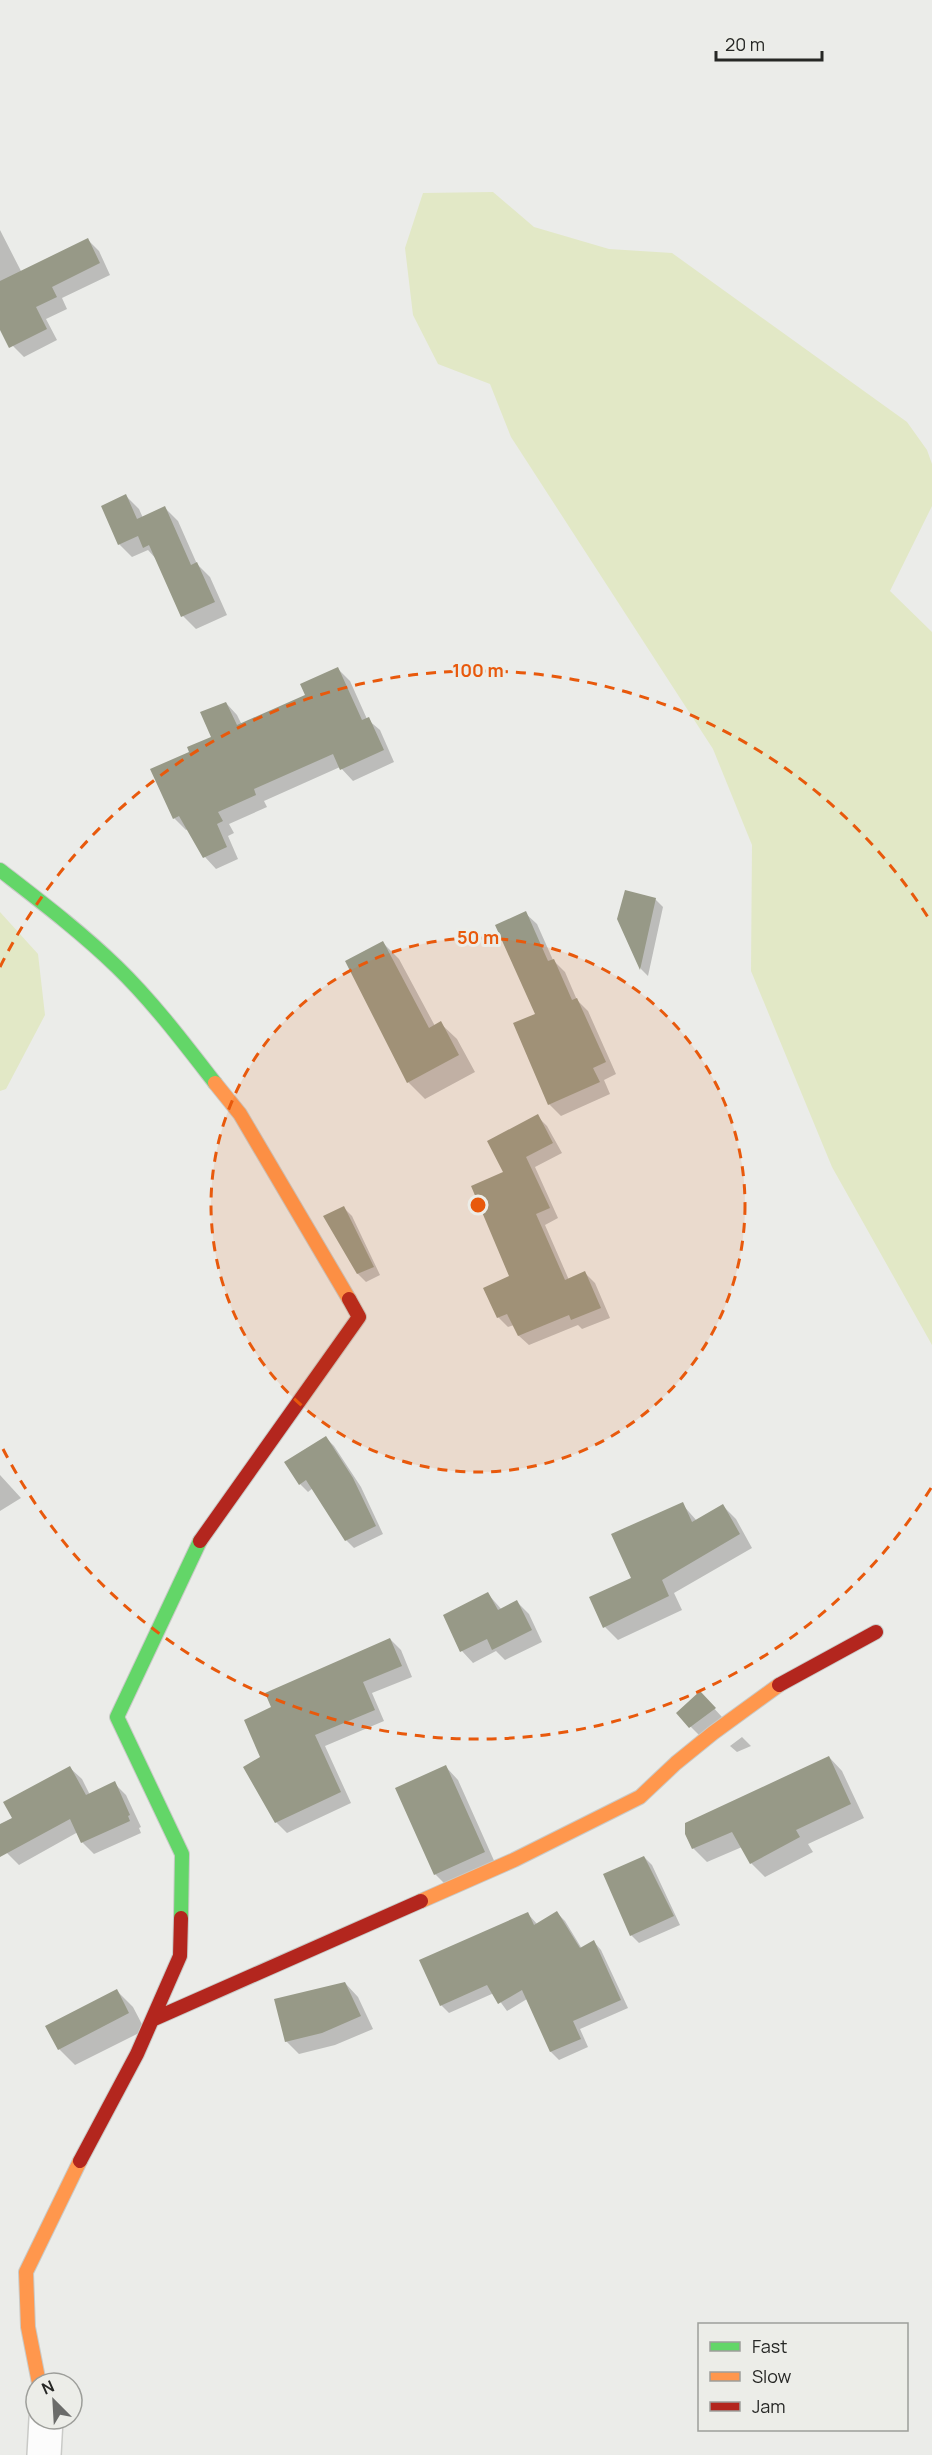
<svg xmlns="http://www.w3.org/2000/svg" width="932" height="2455" font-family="Manrope,sans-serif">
<rect width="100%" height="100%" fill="#ebece9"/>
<path fill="#e2e8c6" d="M493,192L534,227L609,249L672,253L907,422L927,450L932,464V506L890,591L932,632V1345L832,1167L751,971L752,845L713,749L511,437L490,384L438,364L413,315L405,248L423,193Z
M0,912L38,954L45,1015L6,1089L0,1091Z"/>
<path fill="#0003" d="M0,230L22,273L88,240L99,251L110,275L62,298L67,309L46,319L57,340L24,357L13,346L0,320Z
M126,496L139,509L143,518L165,508L178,521L197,564L210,577L227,615L196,629L183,616L157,560L148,550L132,557L119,544Z
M338,669L350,681L367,719L380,730L394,762L353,781L340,767L264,801L267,807L229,824L234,833L228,836L238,859L216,869L205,857L188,829L186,830L174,818L191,752L213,737L226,703L237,715L242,725L307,696Z
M655,899L663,907L648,976L641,969L619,919Z
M525,913L537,924L553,960L565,972L577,1000L588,1011L616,1074L604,1080L610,1094L561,1116L549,1104Z
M383,943L399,959L435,1026L440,1023L457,1039L475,1072L425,1099L408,1082L347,962Z
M537,1116L547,1126L562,1153L535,1167L558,1218L545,1225L569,1280L585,1273L595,1283L610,1318L582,1329L578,1325L529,1345L519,1336L514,1325L508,1327L498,1317L511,1277L505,1172Z
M344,1208L352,1216L380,1275L366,1282L358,1274Z
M326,1438L334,1446L361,1487L383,1534L354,1548L346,1540L313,1488L308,1492L300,1484Z
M0,1475L21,1498L0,1511Z
M682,1504L697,1521L723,1506L736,1519L752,1548L674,1593L682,1610L618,1640L605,1627Z
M488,1594L502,1610L517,1602L529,1614L542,1642L505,1660L496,1651L473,1663L462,1651L445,1616Z
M390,1639L401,1650L412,1677L372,1693L384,1721L325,1746L351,1803L287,1833L276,1822L262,1757L273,1708Z
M700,1693L722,1717L699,1735L678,1714Z
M742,1737L751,1746L737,1752L730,1746Z
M829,1757L842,1771L864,1818L808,1844L813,1852L765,1877L751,1863L742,1847L707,1862L693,1848Z
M446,1767L458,1780L496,1865L448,1887L435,1874Z
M70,1768L82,1779L90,1795L114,1783L126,1795L141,1827L139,1828L141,1833L94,1854L82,1842L78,1832L19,1865L7,1853L0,1839V1825L14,1818Z
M644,1857L652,1865L680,1925L639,1943L631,1935Z
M557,1913L565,1921L582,1949L594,1942L601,1950L628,2008L580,2029L588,2047L559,2060L551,2052L527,1999L507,2011L494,1993L449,2013L441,2005L528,1914L538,1925Z
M345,1983L358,1997L373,2029L335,2045L299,2054L286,2041Z
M117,1991L133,2007L145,2030L75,2065L59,2049Z"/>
<path fill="#979987" d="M88,238L100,263L52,287L57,297L36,307L47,329L9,348L0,330V281Z
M126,494L137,519L165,506L191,565L197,562L215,602L181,617L149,545L143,548L138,536L118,545L101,506Z
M338,667L362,720L369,717L384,750L340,770L333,754L254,789L256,795L218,812L223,821L217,824L227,847L203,858L179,816L173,819L150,769L189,752L187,747L211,737L200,712L226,702L237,725L305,695L300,684Z
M625,890L656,898L640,970L617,919Z
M526,911L548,961L554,959L572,1000L577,998L606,1062L593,1068L600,1082L548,1105L513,1023L535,1014L495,925Z
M383,941L429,1028L441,1021L459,1055L407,1083L345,961Z
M538,1114L553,1143L526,1157L550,1208L536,1214L565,1280L585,1271L601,1308L571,1320L569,1315L518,1336L507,1314L497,1318L483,1288L509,1276L471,1186L503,1172L487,1141Z
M344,1206L374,1267L357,1274L323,1216Z
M326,1436L353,1478L376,1526L345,1541L306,1480L299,1485L284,1462Z
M683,1502L692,1522L723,1504L740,1534L662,1580L669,1596L603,1628L589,1597L631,1578L611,1534Z
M488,1592L498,1610L517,1600L532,1630L492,1650L487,1639L460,1652L443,1615Z
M390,1638L402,1666L363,1682L375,1710L315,1735L341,1792L275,1823L243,1767L260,1757L244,1720L271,1707L265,1693Z
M700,1691L716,1708L689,1728L676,1713Z
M829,1756L851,1804L796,1830L800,1837L750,1864L732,1832L692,1849L685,1834V1823Z
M446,1765L485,1852L434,1875L395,1788Z
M70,1766L86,1795L115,1781L130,1815L128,1816L130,1821L81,1843L70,1819L0,1857V1824L12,1818L3,1802Z
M644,1856L674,1916L630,1936L603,1874Z
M557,1911L580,1948L594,1940L621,2000L573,2021L581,2039L550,2052L522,1990L498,2004L487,1985L440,2006L419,1960L528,1912L534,1925Z
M345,1982L361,2016L322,2033L285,2042L274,1999Z
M117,1989L129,2013L58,2050L45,2026Z"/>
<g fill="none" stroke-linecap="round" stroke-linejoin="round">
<g stroke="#c9cac7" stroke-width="36">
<path id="street" d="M44,2455L46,2419"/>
</g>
<g stroke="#c9cac7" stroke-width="16">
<path id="fast" d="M0,870C40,901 81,932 117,967C153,1002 184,1043 215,1083
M181,1918L182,1854L117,1717L200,1541"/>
</g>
<g stroke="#c9cac7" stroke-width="16">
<path id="slow" d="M215,1083L240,1114L349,1299
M421,1901L514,1860L640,1797L676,1763L713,1733L779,1685
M39,2383L28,2327L26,2272L80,2161"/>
</g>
<g stroke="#c9cac7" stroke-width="16">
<path id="jam" d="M200,1541L359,1317L349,1299
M779,1685L876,1632
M154,2019L421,1901
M80,2161L137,2054L180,1956L181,1918"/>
</g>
<use href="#street" stroke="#fcfcfc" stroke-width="33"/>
<use href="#fast" stroke="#63d668" stroke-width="14"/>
<use href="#slow" stroke="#ff974d" stroke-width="14"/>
<use href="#jam" stroke="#b3261e" stroke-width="14"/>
</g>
<circle cx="478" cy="1205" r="267" fill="#e8590c" fill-opacity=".12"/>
<g fill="none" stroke="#e8590c" stroke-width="3" stroke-dasharray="10 8">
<circle cx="478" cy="1205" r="267"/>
<path d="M931 1488A534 534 0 0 1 0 1443M0 967A534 534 0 0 1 931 922"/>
</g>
<circle cx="478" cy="1205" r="9" fill="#e8590c" stroke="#ecede8" stroke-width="3"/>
<g font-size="18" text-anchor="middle" font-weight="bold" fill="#e8590c" stroke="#ecede8" stroke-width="6" stroke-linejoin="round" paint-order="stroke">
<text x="478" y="677">100 m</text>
<text x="478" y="944">50 m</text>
</g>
<rect x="698" y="2323" width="210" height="108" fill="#ecede8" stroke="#9d9e9a" stroke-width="1.5"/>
<rect x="710" y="2342" width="30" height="9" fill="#63d668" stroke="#9d9e9a" stroke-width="1.5"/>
<text x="752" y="2353" font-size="18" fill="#262725">Fast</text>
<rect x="710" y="2372" width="30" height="9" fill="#ff974d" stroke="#9d9e9a" stroke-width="1.5"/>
<text x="752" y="2383" font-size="18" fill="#262725">Slow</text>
<rect x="710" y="2402" width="30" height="9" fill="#b3261e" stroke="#9d9e9a" stroke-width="1.5"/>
<text x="752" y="2413" font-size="18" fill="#262725">Jam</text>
<g transform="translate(54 2401) rotate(336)"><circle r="28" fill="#ecede8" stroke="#9d9e9a" stroke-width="1.5"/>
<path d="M0-4.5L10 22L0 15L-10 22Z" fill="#6b6c6a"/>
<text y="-9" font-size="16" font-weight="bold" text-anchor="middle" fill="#262725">N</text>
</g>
<path d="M716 51v9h106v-9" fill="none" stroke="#262725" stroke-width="3"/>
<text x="725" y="51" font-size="18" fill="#262725" stroke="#ecede8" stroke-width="4.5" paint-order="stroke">20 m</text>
</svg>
